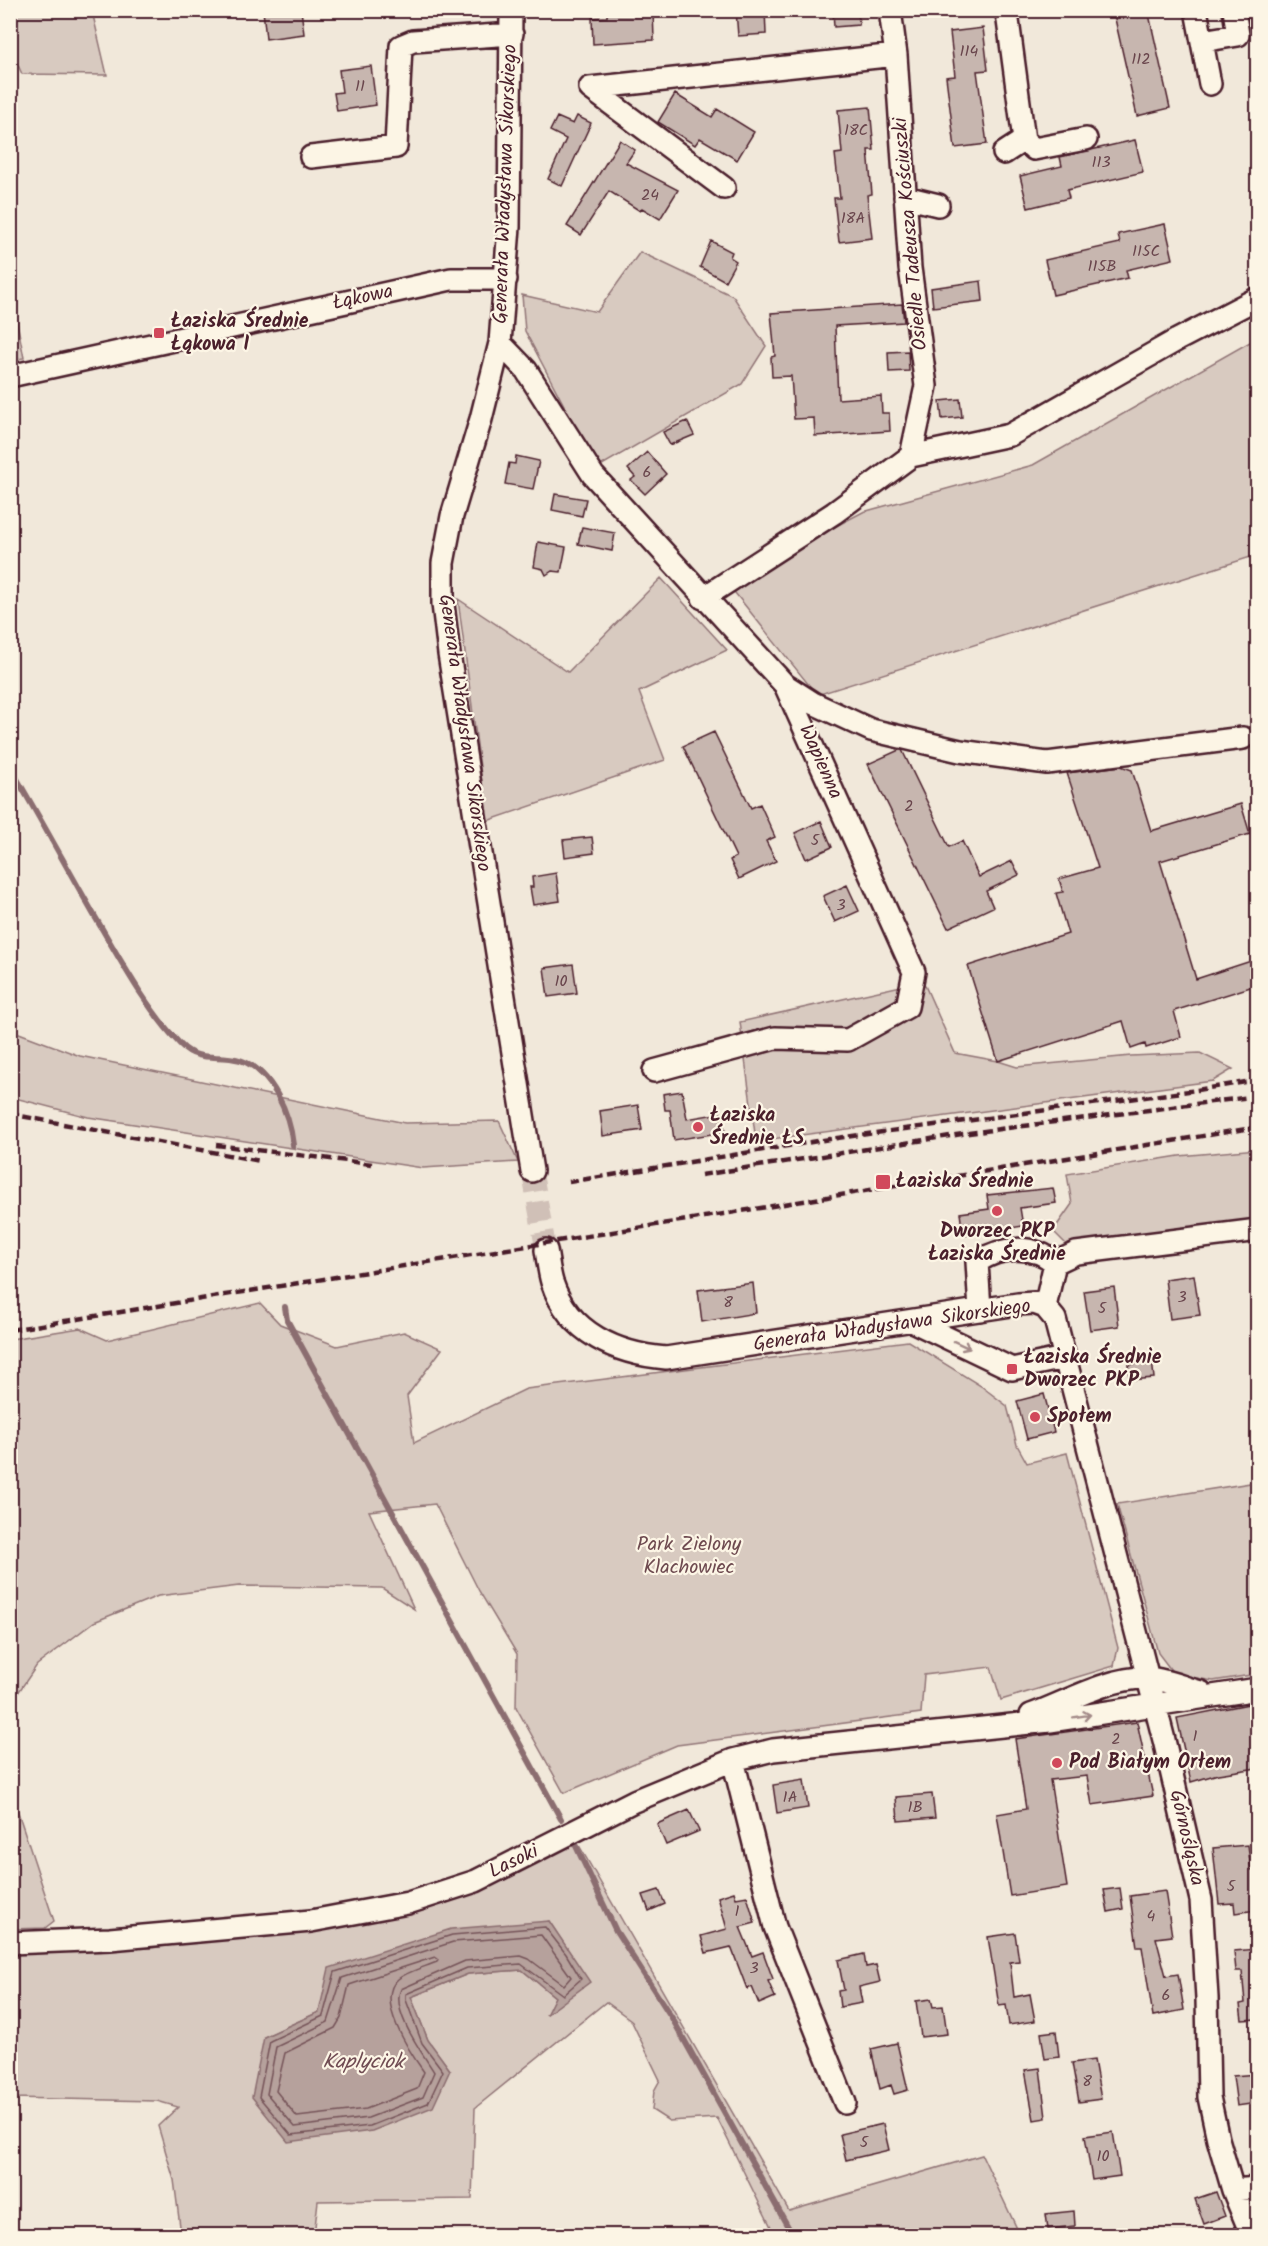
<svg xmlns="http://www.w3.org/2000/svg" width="1268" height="2246" font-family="Kalam,sans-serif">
<rect width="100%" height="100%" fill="#f1e8da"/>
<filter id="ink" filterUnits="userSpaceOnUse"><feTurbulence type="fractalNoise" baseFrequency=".0167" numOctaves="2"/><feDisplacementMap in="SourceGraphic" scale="12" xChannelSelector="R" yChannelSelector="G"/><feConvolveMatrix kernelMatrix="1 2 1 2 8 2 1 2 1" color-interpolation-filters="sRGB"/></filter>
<g filter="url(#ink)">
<path fill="#d8cac0" stroke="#917476" stroke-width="1.5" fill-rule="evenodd" d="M11,10L92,11L107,75L22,74L11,50Z
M640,252L733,296L766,346L742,384L597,468L525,331L522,295L597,312Z
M11,305L14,307L24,358L11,360Z
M1257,338V555L817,695L727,583L863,512L1033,465Z
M661,578L727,650L639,692L665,760L487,821L458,599L568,672Z
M923,981L955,1053L998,1061L1017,1067L1131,1056L1200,1053L1233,1069L1213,1081L756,1141L740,1022Z
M11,1030L80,1056L405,1123L499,1121L518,1162L423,1168L88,1117L11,1097Z
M1257,1149V1223L1068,1246L1053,1231L1072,1204L1067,1174L1179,1156Z
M260,1303L280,1324L337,1346L404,1332L442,1349L407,1396L414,1443L526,1389L908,1341L981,1386L1007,1406L1017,1445L1027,1463L1067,1453L1118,1648L1114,1666L1001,1700L991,1667L924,1675L921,1713L677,1745L564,1793L516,1707L517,1654L479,1591L435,1504L369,1511L414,1609L382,1588L239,1586L158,1596L94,1622L37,1665L11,1703V1339L80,1328L107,1340Z
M1257,1482V1674L1213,1681L1174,1674L1158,1653L1117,1504Z
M10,1788L54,1921L45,1928L11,1929Z
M576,1840L789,2211L982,2155L1020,2235H775L717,2118L669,2121L652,2110L654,2091L660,2080L631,2020L606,2002L475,2108L472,2199L318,2201L314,2235L181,2234L174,2180L158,2126L178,2107L157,2101L11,2098L10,1953L151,1948L317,1926ZM549,1921L589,1982L547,2014L555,1997L522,1970L468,1974L411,1997L428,2040L450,2070L264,2037L319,2012Z"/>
<path fill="#b6a19c" stroke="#8b6d6f" stroke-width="1.5" d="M549,1921L590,1982L546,2015L555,1997L522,1970L468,1974L411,1997L428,2040L450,2070L433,2107L372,2131L288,2142L252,2097L264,2037L319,2012L329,1968L451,1929Z"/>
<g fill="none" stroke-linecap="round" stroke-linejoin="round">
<path stroke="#755358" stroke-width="1.5" d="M545,1927L566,1954L581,1979L563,1995L521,1964L467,1968L406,1994V2000L422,2043L443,2071L428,2103L370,2126L291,2135L259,2097L270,2041L323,2016L335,1972L452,1935Z
M541,1935L571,1977L564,1985L529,1959L521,1956L465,1961L401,1989C390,2010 423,2054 434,2072L423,2097L368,2118L295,2127L267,2094L276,2047L328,2022L342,1978L453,1942Z
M435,1957L438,1959L437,1962C425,1967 408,1971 398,1979C374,1999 411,2054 424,2072L417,2089L366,2109L297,2117L276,2091L285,2053L335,2028L341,2018L349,1985Z"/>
<path stroke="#8b6d6f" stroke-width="6" d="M10,767C39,816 66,866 94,915C120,959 145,1007 180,1044C199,1064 218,1053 240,1060C272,1070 290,1115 293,1145
M285,1307L287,1320L561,1819
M576,1846L616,1931L672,2018L793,2236"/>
</g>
<path fill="#c7b6af" stroke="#4a1f2b" stroke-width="1.5" d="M263,10H301L304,34L266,39Z
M607,10H653L654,40L593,44L592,18L607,17Z
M736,10H765L766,34L738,36Z
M833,10H858L859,25L834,27Z
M1113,10H1148L1170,108L1137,116Z
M983,28L988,70L977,71L987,144L955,148L946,77L955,76L950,32Z
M371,66L376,105L337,111L334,93L342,92L339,70Z
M675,94L712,117L717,109L754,132L737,160L700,138L695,145L658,122Z
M870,107L874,150H868L872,194L867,195L872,238L839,242L834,198H840L835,154L842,153L838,110Z
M577,116L591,123L562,186L548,179L566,139L550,131L557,117L573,124Z
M620,140L635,150L626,163L678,190L660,219L642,208L640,211L609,191L581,235L567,226Z
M1135,140L1143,172L1067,190L1069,198L1028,208L1020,176L1062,166L1060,157Z
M1165,224L1173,259L1126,270L1128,278L1053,295L1045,260L1120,243L1118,234Z
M711,241L732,252L730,257L736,261L725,281L700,267Z
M981,281L983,301L933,307L931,288Z
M902,304L904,322L835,326L838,399L881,396L882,413H889L890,431L815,436L814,418L794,419L791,376L772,377L771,357L775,356L771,313Z
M908,351L909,371L889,372L888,352Z
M960,399L962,417L942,419L940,401Z
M687,421L694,435L670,445L663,432Z
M647,452L666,474L645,494L631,480L635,477L628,469Z
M516,456L539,461L533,489L505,484L509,463L515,464Z
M555,494L586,499L582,516L552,510Z
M582,527L615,533L612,551L578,544Z
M538,542L566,547L561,572L552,571L546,575L543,569L534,567Z
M714,732L751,808L760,804L775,837L766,841L776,861L739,879L730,860L736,857L683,746Z
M899,750H902L949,847L962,841L979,877L1012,861L1019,875L986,891L993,907L948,928L868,764Z
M1121,766L1132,770L1151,831L1241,804L1250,834L1160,861L1196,979L1257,959V985L1174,1011L1181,1037L1146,1048L1145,1044L1131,1049L1123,1021L998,1061L968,966L1068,934L1056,893L1063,892L1059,879L1098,868L1067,773Z
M821,821L832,847L806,859L795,833Z
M592,837L594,853L565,857L563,840Z
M556,873L560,901L533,905L530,887H533L532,877Z
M847,885L859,911L835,922L823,896Z
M573,964L577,993L548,997L544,968Z
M682,1091L687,1119L721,1113L725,1132L674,1140L670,1110H665L663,1094Z
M638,1105L642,1130L603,1136L600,1111Z
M1053,1188L1056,1203L1020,1208L1023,1226L963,1236L960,1213L989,1209L987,1195Z
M1194,1275L1200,1315L1170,1319L1165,1279Z
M753,1283L756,1313L702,1322L698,1290Z
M1114,1287L1119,1326L1090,1330L1084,1291Z
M1152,1360L1154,1378L1129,1380L1128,1365Z
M1044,1394L1054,1432L1027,1439L1017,1401Z
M1254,1703L1257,1718V1768L1218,1774L1191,1782L1177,1718Z
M1137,1722L1153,1796L1092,1805L1087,1776L1050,1780L1067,1887L1010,1896L997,1814L1026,1809L1015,1739Z
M804,1780L808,1808L777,1813L773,1785Z
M932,1794L935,1818L898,1821L896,1797Z
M689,1810L699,1831L666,1845L657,1824Z
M1248,1845L1251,1870L1257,1869V1910L1235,1913L1234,1903L1219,1904L1213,1848Z
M1120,1888L1123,1909L1108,1912L1104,1890Z
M659,1890L665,1904L649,1911L643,1895Z
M1165,1891L1172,1936L1156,1938L1166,1976L1178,1974L1184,2010L1153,2016L1142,1947H1137L1130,1896Z
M734,1892L736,1898L747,1896L755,1923L740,1927L752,1956L763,1952L773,1979L768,1981L775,1997L759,2004L752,1987L747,1989L731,1947L706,1953L701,1936L727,1929L718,1897Z
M1015,1933L1019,1961L1010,1962L1014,1997L1030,1994L1035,2021L1009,2025L1006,2005L999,2006L988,1937Z
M1257,1949V2019L1242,2020L1240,2004L1245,2003L1242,1971H1236L1234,1951Z
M864,1954L866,1967L876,1965L880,1982L859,1987L862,2003L840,2007L838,1991L844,1990L838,1960Z
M931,1999L933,2007L943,2006L947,2034L921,2037L916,2001Z
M1056,2031L1059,2057L1045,2059L1041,2033Z
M897,2043L908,2090L894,2094L891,2085L880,2089L871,2049Z
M1094,2060L1101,2099L1079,2102L1072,2063Z
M1040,2068L1046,2118L1034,2120L1025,2070Z
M1257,2074V2103L1237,2106L1233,2076Z
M883,2124L889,2150L846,2160L840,2134Z
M1113,2132L1120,2176L1092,2180L1085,2136Z
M1216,2192L1225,2216L1204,2224L1195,2199Z
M1074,2211L1075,2226L1048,2229L1046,2214Z"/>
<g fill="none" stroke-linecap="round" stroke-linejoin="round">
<path stroke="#d0c0b7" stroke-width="21" stroke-dasharray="21 10" stroke-linecap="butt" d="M532,1171L546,1250"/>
<g stroke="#4a1f2b" stroke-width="26">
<path id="minor" d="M511,10L509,227L500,343L481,419L452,516L443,563V604L449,654L532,1171
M1004,10L1007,13L1024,140L1034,149L1086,139
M1196,10L1210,84
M1202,41L1238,35L1234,10
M1004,153L1024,140
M311,157L396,147L401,46L413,41L512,34
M724,188L590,88L896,55
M905,197L938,205
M500,343L526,370L593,475L785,685L914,972L907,1007L848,1040L775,1038L654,1071
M10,376L451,279H506
M911,456L1010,435L1177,340L1258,298
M703,598L834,513L911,456L926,386L910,268L896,55L890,10
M785,685L813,703L871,730L960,751L1047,763L1243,738
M546,1250C548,1261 549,1272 552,1282C569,1334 618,1354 666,1358L1018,1304L1034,1303L1045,1307
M1045,1307L1055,1319L1164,1740L1201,1900L1207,1998L1209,2097L1218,2139L1233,2190L1252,2236
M1045,1307L1055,1263L1076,1253L1258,1230
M980,1310L977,1262C1002,1246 1033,1244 1055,1263
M912,1321L1012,1369L1064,1358
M1031,1715C1065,1703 1109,1677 1146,1678C1163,1678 1184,1688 1201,1692
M733,1760L775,1927L845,2103
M10,1943L110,1939L311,1921L408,1903L476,1881L634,1801L733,1760L773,1750L1050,1721L1258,1689
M1233,2190L1258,2188"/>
</g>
<use href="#minor" stroke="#fcf5e5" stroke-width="21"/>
<path stroke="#4a1f2b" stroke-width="4.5" stroke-dasharray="9 4.5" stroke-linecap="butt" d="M10,1114L260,1161
M216,1145L372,1164
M701,1175L969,1133L1258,1096
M569,1182L830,1139L1197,1090L1258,1080
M10,1330L1258,1127"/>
</g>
<defs><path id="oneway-shaft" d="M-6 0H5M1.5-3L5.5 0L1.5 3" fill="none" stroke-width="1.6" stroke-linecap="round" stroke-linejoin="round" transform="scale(1.5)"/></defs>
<g stroke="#a38a88">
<use href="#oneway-shaft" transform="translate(962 1345) rotate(25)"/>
<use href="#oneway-shaft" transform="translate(1082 1716) rotate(-9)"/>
</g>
</g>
<g fill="#d1495b" stroke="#fcf5e5" stroke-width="2">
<rect x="153" y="327" width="12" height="12" rx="3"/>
<circle cx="698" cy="1127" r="6"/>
<rect x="875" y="1174" width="16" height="16" rx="3"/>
<circle cx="997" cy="1211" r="6"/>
<rect x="1006" y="1363" width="12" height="12" rx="3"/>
<circle cx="1035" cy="1417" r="6"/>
<circle cx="1057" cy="1763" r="6"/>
</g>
<g text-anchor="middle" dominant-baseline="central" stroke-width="4.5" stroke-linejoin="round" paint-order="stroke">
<g font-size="16" fill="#69454c">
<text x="969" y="51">114</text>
<text x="1141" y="59">112</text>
<text x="360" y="86">11</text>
<text x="856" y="130">18C</text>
<text x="1101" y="162">113</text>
<text x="650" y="195">24</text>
<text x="853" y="218">18A</text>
<text x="1146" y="251">115C</text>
<text x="1102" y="266">115B</text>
<text x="647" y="472">6</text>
<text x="909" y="806">2</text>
<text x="815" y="840">5</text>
<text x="841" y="905">3</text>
<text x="561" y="981">10</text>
<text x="1182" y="1297">3</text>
<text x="728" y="1302">8</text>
<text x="1102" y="1308">5</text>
<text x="1195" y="1736">1</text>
<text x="1116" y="1739">2</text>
<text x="790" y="1797">1A</text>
<text x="915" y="1807">1B</text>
<text x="1231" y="1886">5</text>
<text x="737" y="1911">1</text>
<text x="1151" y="1916">4</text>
<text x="754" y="1968">3</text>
<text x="1166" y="1995">6</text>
<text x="1087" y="2081">8</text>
<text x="864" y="2142">5</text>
<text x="1103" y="2156">10</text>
</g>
<g font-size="20" fill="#4a1f2b" stroke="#fcf5e5">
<text transform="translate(506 184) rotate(-88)">Generała Władysława Sikorskiego</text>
<text transform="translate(911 234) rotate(-95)">Osiedle Tadeusza Kościuszki</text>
<text transform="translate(363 298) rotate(-12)">Łąkowa</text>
<text transform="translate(464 733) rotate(82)">Generała Władysława Sikorskiego</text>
<text transform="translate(820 762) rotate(66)">Wapienna</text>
<text transform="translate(892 1326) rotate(-8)">Generała Władysława Sikorskiego</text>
<text transform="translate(1186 1838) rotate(77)">Górnośląska</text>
<text transform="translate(514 1862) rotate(-26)">Lasoki</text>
</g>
<g font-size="20" font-weight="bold" fill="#4a1f2b" stroke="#fcf5e5" text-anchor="start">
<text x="171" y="322">Łaziska Średnie<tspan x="171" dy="23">Łąkowa I</tspan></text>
<text x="710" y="1116">Łaziska<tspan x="710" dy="23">Średnie ŁS</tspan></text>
<text x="896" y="1182">Łaziska Średnie</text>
<text x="997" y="1232" text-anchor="middle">Dworzec PKP<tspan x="997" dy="23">Łaziska Średnie</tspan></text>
<text x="1024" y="1358">Łaziska Średnie<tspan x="1024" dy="23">Dworzec PKP</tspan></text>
<text x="1047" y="1417">Społem</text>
<text x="1069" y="1763">Pod Białym Orłem</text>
</g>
<g font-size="20" fill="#6e4a50" stroke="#fcf5e5">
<text x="689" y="1545">Park Zielony<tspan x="689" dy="23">Klachowiec</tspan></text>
</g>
<g font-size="21" font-style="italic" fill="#704c53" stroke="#fcf5e5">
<text x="363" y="2062">Kaplyciok</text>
</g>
</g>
<rect width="1268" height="2246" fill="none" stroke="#fcf5e5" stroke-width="36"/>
<rect x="18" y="18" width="1232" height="2210" fill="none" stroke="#4a1f2b" stroke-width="2" filter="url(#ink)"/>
</svg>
